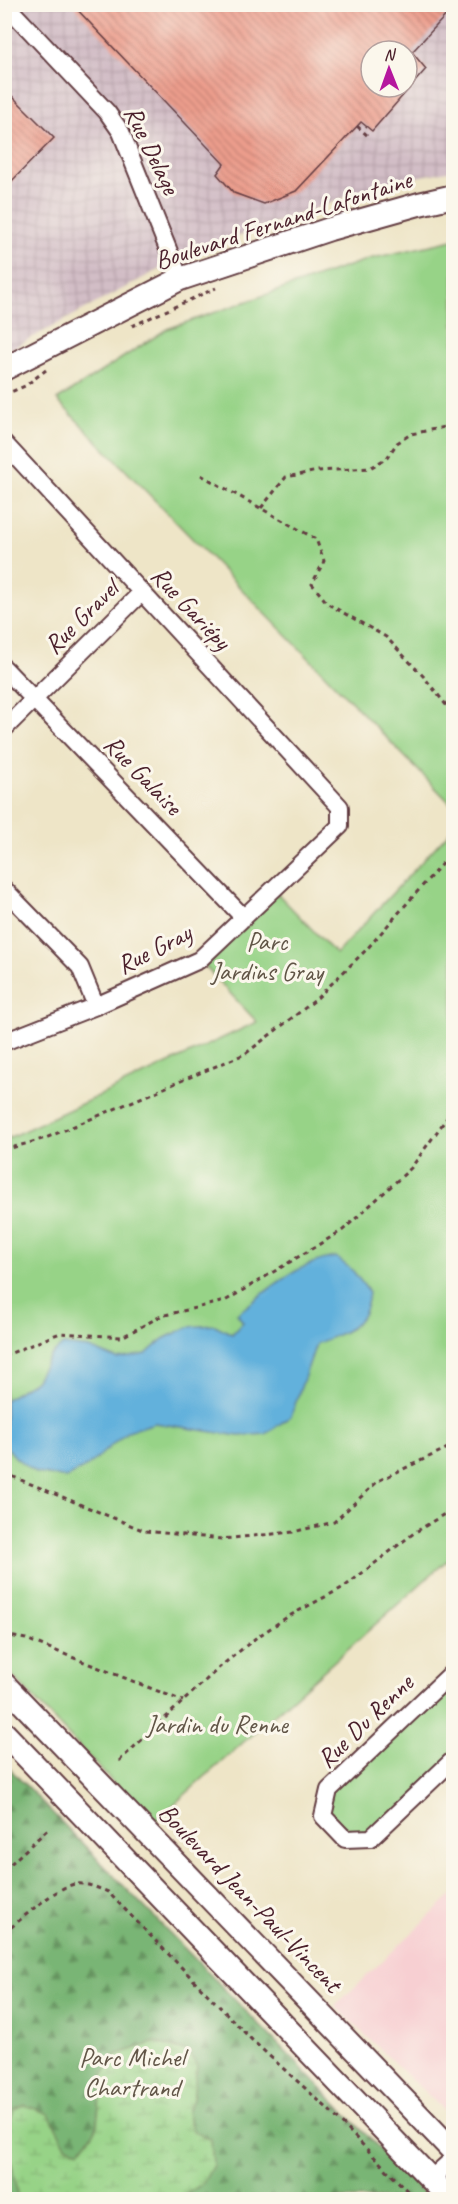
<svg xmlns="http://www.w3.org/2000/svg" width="458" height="2204" font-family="Caveat,sans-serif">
<defs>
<pattern id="industrial-grid" width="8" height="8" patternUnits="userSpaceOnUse" patternTransform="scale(1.5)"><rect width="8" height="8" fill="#d2bdc6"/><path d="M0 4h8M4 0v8" fill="none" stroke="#b6a2aa"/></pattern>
<pattern id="forest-firs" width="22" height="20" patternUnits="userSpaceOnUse" patternTransform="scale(1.5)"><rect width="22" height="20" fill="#79b574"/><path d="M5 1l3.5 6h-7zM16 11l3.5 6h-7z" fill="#65935f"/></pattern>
<pattern id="wetland-marsh" width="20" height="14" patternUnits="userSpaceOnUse" patternTransform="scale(1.5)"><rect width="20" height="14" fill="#97d387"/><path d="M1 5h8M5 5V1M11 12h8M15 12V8" fill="none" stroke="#84b575"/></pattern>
<pattern id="building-back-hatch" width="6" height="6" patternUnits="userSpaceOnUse" patternTransform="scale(1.5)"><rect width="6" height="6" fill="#ec9d8c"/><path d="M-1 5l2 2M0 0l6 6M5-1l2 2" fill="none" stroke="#c17f73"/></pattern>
</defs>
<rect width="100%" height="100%" fill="#fbf7ec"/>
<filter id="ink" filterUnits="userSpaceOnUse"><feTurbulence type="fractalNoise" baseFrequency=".0167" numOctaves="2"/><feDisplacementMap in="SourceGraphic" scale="12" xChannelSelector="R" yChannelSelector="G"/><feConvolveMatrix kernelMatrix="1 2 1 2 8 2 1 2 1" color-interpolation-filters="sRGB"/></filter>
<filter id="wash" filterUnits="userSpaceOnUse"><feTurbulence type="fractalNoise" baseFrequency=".008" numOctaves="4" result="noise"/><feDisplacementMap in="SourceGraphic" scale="24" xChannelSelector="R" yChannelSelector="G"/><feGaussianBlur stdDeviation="1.35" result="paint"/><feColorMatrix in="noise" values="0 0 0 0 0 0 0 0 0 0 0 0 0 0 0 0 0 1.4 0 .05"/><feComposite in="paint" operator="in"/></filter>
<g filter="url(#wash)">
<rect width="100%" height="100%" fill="#eee5c7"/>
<path fill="#f7cfd2" d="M453,1894L454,2119H453L335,2006Z"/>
<path fill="url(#industrial-grid)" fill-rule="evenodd" d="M5,5H453V170L385,183L184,256L5,352ZM371,51H407V87H371Z"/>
<path fill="#97d387" stroke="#707959" stroke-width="1.5" d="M453,240H454L453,806L57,400L167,329L369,259Z
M453,828V1555L152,1824L5,1668L4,1140L257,1022L199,960L274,890L336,954Z
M453,1671V1759L371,1838L345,1839L323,1816L329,1790Z"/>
<path fill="url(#forest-firs)" stroke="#626a50" stroke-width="1.5" d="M4,1763L429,2199H179L203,2183L193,2131L187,2112L193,2098L103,2074L96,2130L80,2150L66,2146L15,2178L18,2199H5Z"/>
<path fill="url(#wetland-marsh)" stroke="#707959" stroke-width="1.5" d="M155,2042L188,2052L197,2066L193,2099L187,2112L193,2131L211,2139L213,2165L203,2183L179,2199H18L6,2133L14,2110L25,2105L49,2114L66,2146L80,2150L96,2130L103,2074L116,2055Z"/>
<path fill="#62b1dc" stroke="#566884" stroke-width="1.5" d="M336,1257L353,1271L369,1292C366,1329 345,1331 316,1344L291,1416L266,1434L239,1436L155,1423L128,1431L88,1466L66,1478L36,1473L16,1458L5,1445V1400L35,1381L50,1356L63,1345L89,1348L117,1359L146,1354L163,1339L188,1327L215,1325L232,1334L243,1322L237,1314C267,1291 297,1262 336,1257Z"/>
<g id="blocks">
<path fill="url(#building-back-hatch)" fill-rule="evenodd" d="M72,4H439L448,13L413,51H411L426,69L372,131L361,122L296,191L264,204L234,193L217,174L224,164ZM371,51H407V87H371Z
M4,88L54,138L4,189Z"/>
</g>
</g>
<g filter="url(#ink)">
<use href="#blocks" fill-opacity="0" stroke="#633d42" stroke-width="1.5"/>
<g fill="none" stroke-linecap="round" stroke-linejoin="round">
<g stroke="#633d42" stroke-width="20">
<path id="street" d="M5,4L107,112L121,132L180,279
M4,443L340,807V826L199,960L96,1006L4,1042
M4,668L244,918
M4,729L142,592
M4,889L80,967L96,1006
M454,1671L329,1790L323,1816L345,1839L371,1838L454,1759
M431,2179L454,2158"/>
</g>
<g stroke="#633d42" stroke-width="26">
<path id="secondary" d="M4,369L180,279L330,229L419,204L454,196
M4,1684L454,2152
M4,1733L451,2200"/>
</g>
<path stroke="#633d42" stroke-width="3" stroke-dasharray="4.5 4.5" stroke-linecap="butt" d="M357,126L368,136
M132,326L216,288
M4,395L25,386L46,370
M201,475L316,539L324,561L312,584L328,604L386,637L424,677L454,715
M261,508L286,477L318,471L370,468L387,458L397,443L411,434L454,425
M4,1150L46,1138L245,1054L314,1001L366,950L454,850
M4,1356L60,1333L122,1337L161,1316L225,1301L343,1230L411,1168L454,1108
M4,1473L145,1531L222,1539L293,1532L334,1522L378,1481L454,1445
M4,1635L26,1639L183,1701
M119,1761L221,1666L257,1637L289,1616L344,1587L414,1533L454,1508
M4,1870L47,1830
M4,1933C21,1920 56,1886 76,1884C87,1883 98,1888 108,1892L254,2042L327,2108L416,2200"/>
<use href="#street" stroke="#fff" stroke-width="16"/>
<use href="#secondary" stroke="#fff" stroke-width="22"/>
</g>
</g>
<g text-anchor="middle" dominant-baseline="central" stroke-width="6" stroke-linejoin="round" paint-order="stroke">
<g font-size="26" fill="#4a1f2b" stroke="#fbf7ec">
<text transform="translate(152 150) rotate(64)">Rue Delage</text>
<text transform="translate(283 220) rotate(-18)">Boulevard Fernand-Lafontaine</text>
<text transform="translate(191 608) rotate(47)">Rue Gariépy</text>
<text transform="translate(81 617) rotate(-45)">Rue Gravel</text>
<text transform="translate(143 775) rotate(46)">Rue Galaise</text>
<text transform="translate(154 949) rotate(-27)">Rue Gray</text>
<text transform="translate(365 1721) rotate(-44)">Rue Du Renne</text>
<text transform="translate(250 1898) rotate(46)">Boulevard Jean-Paul-Vincent</text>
</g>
<g font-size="26" fill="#615547" stroke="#fbf7ec">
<text x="267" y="941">Parc<tspan x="267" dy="30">Jardins Gray</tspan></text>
<text x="217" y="1724">Jardin du Renne</text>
<text x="132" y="2057">Parc Michel<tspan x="132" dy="30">Chartrand</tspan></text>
</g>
</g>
<rect width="458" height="2204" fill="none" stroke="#fbf7ec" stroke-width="24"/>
<g transform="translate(389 69) rotate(359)"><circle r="28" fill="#fbf7ec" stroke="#b4a19f" stroke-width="1.5"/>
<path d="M0-4.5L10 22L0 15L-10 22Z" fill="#b5179e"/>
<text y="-9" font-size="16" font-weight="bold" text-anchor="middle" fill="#4a1f2b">N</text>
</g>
</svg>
